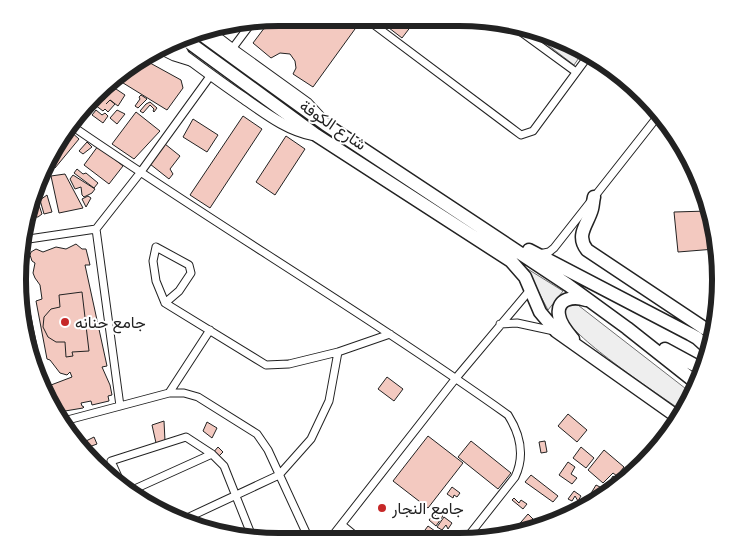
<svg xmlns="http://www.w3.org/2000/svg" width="738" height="559" font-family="Arial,Vazirmatn,sans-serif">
<rect width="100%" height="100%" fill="#fff"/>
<path fill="#eee" stroke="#6f6f6f" d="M523,26L527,27L583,52L574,65Z
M526,268L563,291L548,310Z
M574,302L690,392L682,411C660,395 572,338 566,317C563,310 568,306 574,302Z"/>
<path fill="#f3c9c0" stroke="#222" d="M280,18H340L355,29L313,87L293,74L296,68L295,61L290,54L280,53L271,58L253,43L271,19Z
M382,18H411L415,21L402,38L380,21Z
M438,18H452L447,25Z
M141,58L181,80L183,88L167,110L115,78Z
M115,78L120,83L116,88L109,83Z
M116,89L125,95L118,106L110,100L106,104L110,100L115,104L108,112L105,109L103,111L95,105L101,99L104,100L110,92Z
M141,95L147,99L138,108L135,106L140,99L139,97Z
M150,102L157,108L154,112L153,111L154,109L150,105L143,113L140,111L146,104Z
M96,110L102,115L105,113L108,116L103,123L92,115Z
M117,110L125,114L117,124L110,118Z
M136,112L160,131L134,159L112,144Z
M243,116L262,129L210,208L190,195Z
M193,119L218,135L207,152L183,137Z
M70,131L79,139L55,168L47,161Z
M286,136L305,149L275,195L256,182Z
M87,142L92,147L83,154L79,151Z
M165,144L180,156L170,169L173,174L169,179L150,164Z
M98,146L123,166L109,184L84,165Z
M77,169L83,174L86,173L98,183L94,188L74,173Z
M65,174L83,208L59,213L51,176Z
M73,175L95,189L92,193L84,197L82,195L81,187L75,189L70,179Z
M47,195L52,212L44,214L40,200Z
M88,196L91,198L86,207L82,199Z
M37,199L42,214L38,217H35L32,201Z
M708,211L715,249L678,252L674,212Z
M76,244L82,249H86L90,265H85L107,366L102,367L110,385L112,395L108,396L109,401L92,405L91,401L81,403L82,406L84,407L83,408L59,412L56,414L54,406L60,404L51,385L72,377L70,372L67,375L60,373L50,360L47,359L36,301L42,299L40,285L35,278L33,273L35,263L32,261L30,255L31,252L36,249L43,252L56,247L66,249Z
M82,292L89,351L72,352L73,356L66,357L65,342H56L48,337L43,327L44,317L51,309L60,307L59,295Z
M387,377L403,389L394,401L378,389Z
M568,414L587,430L577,442L558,426Z
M164,421L165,441L156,443L152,425Z
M207,422L217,428L212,438L203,431Z
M81,436L85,445L80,446L74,439Z
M428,436L463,463L428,508L393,481Z
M94,437L97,444L89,447L86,441Z
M471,441L511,473L498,489L458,457Z
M545,441L547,452L541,453L539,442Z
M218,447L223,452L219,456L212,454Z
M581,447L594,458L586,468L573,458Z
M604,450L624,467L617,476L613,473L603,483L588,470Z
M568,462L575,467L571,474L577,478L572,484L559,475Z
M107,464L113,476L109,478L99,468Z
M625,469L629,472L613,489L607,485L613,476L618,480Z
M531,475L558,496L553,502L525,482Z
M596,485L608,491L604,497L593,503L587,500Z
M452,487L460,493L457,497L454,495L453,498L447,494Z
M574,491L581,496L578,501L575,496L572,501L568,499Z
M514,498L519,503L521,500L527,504L523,509L512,500Z
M440,513L443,516L436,526L429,520L434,514L437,517Z
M528,514L533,519L524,531L518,533L515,529Z
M444,517L452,523L448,529L446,525L442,530L437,527Z
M535,519L542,526L526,530Z
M428,526L446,539H428L422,534Z"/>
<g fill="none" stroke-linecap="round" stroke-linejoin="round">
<g stroke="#222" stroke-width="9">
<path id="street" d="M365,18L521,135L533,131L589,55
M510,24L576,72
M158,49L174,57L190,62
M232,49L253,21
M72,126C216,225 366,314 508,415C520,434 525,456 515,477L466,539
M96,229L120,406
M22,240L96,229L140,173L211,75
M539,254L549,252L554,248L658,116
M19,278L40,381
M165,303L179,291L191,273L189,265L156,247L153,261L156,281L165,303L266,365L289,364L338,352L390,334
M500,324L517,323L554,331
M169,393L210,330
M60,422L169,393H184L198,397L257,434L268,450L309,539
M123,488L111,461L186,437L212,454L224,466L253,539
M128,492L212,454
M185,519L279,475L311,439L329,401L338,352
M342,525L359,539
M330,539L456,378L530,290"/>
</g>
<g stroke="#222" stroke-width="12">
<path id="secondary" d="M206,29L232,49L307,103L320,117
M169,44C193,62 217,80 242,97C264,112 286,130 313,135"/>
</g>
<g stroke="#222" stroke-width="15">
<path id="highway" d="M198,32L325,124L568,285L627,328L694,381
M183,38L316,135L511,261L525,277L540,312L556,331L679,418
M175,42L182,53
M594,197C593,201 593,205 592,209C588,224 575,235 587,250L704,328L715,332
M529,250L690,334L697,338L708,348
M573,339C567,332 560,324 559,315C556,298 574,296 586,300
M665,349L700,368"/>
</g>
<use href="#street" stroke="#fff" stroke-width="7"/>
<use href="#secondary" stroke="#fff" stroke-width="10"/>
<use href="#highway" stroke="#fff" stroke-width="12"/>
</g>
<g fill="#c62828" stroke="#fff" stroke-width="2">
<circle cx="65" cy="322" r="5"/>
<circle cx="382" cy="508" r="5"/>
</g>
<g text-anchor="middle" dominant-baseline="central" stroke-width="4" stroke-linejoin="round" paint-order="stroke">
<g font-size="16" fill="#222" stroke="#fff">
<text transform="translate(333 125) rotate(34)">شارع الكوفة</text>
</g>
<g font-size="16" fill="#222" stroke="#fff" text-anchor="start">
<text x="75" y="322">جامع حنانه</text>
<text x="392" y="508">جامع النجار</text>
</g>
</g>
<path d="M0 0H738V559H0ZM279 26H459A253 253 0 0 1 712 279V280A253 253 0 0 1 459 533H279A253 253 0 0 1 26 280V279A253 253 0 0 1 279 26Z" fill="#fff" fill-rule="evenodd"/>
<path fill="none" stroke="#222" stroke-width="6" d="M279 26H459A253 253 0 0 1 712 279V280A253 253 0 0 1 459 533H279A253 253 0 0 1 26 280V279A253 253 0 0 1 279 26Z"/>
</svg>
